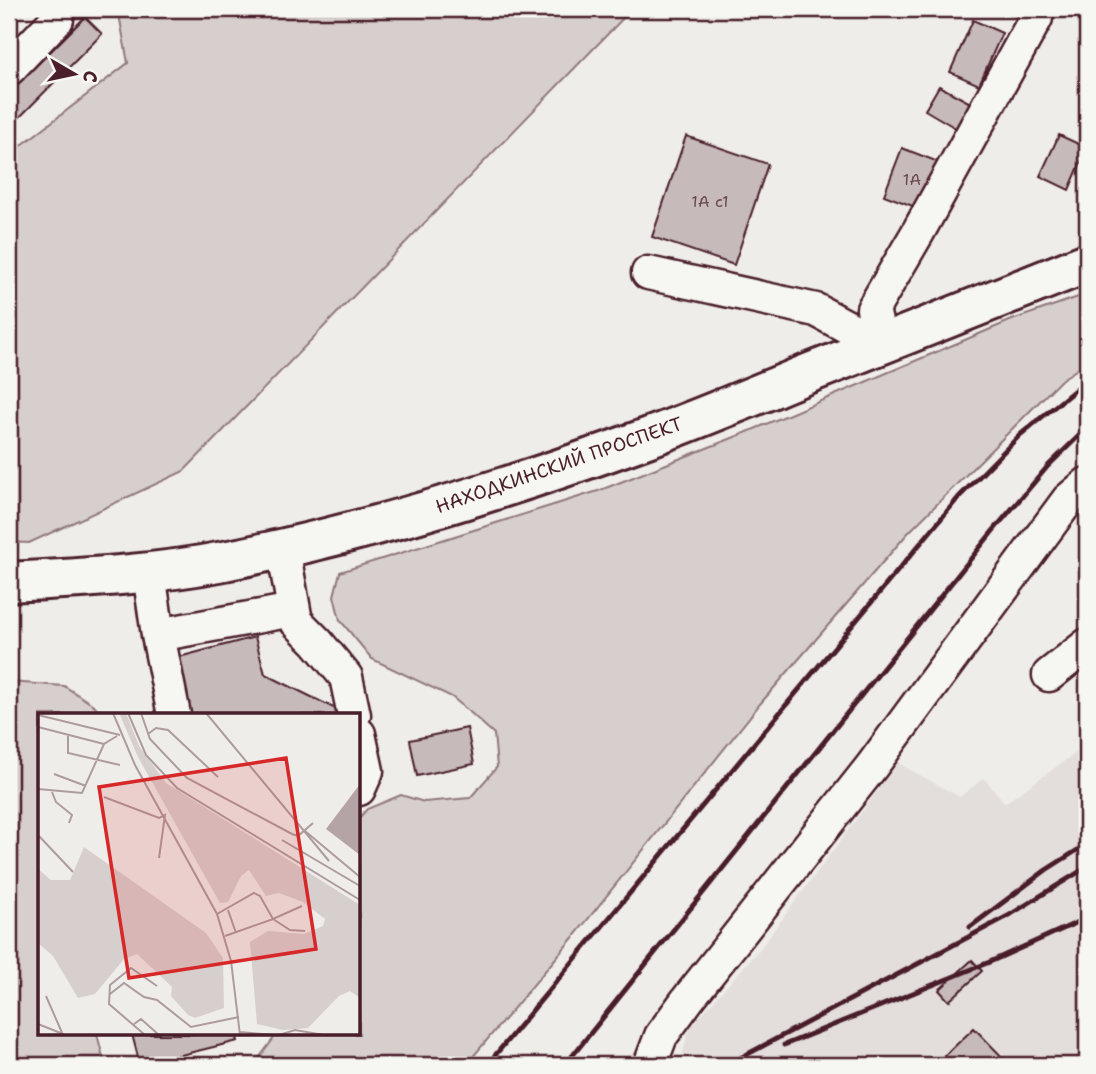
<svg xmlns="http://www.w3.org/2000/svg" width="1096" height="1074" font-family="'Shantell Sans',sans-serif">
<rect width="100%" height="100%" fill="#efedea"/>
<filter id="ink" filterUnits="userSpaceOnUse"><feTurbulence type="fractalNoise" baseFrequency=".0143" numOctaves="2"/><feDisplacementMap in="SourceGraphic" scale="14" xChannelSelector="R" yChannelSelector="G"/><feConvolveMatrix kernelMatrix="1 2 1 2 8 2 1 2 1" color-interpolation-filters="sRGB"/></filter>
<g filter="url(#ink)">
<path fill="#e3dedc" d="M1087,745V1065H680L689,1029L762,946L898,763L960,797L984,778L1005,803Z"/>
<path fill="#d7cfce" stroke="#90777c" stroke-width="2" d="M118,9H632L184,471L29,543L9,542V155L128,63Z
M1087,294V363L1062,379L908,533L760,704L576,934L466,1065H254L277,1034H359V818L367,809L401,795L424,802L470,798L497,767L494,734L472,714L452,697L372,659L340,620L334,596L340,572L598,491L745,433L1012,320Z
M9,682L64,686L95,706L102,715H40V1034H97L105,1065H9Z"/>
<path fill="#c6babb" stroke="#4a1f2b" stroke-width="2" d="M85,17L102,34L9,128V93Z
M973,20L1002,33L979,85L950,72Z
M939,86L974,105L959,130L925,110Z
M1059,135L1087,148L1069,190L1040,176Z
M686,136L768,164L734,265L652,237Z
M902,148L941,163L923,210L884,195Z
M255,637L265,674L348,715H191L179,657Z
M467,728L474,764L417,776L410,740Z
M972,960L982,971L949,1001L939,990Z
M974,1028L1010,1065H935Z
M132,1034H236L238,1041L140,1065Z"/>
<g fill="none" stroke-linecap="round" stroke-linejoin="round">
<g stroke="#4a1f2b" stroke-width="37">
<path id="minor" d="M9,69L57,19L56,9
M648,273L816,310L881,345
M881,345L873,309L917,234L1036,18
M283,548L296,621L317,642L346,677L354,715
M149,573L158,635L174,715
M158,635L293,610
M1049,675L1087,645
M359,734L367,771L359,789
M650,1065L661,1036L688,999L872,766L1068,500L1087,484"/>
</g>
<g stroke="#4a1f2b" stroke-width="44">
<path id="major" d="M9,582C81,578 153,575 224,561C366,533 507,489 644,439C699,419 753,396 807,374C901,337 994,300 1087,263"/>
</g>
<use href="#minor" stroke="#f6f6f2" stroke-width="32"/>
<use href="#major" stroke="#f6f6f2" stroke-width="38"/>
<path stroke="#4a1f2b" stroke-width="5" d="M970,927L1046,870L1087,844
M784,1045L992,961L1087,918
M487,1065L959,497L1020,435L1087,380
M565,1065L993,531L1048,466L1087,428
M727,1065L1008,916L1087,867"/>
</g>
</g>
<g text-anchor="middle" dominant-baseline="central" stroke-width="6" stroke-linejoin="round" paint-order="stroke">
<g font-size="16" fill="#69464f">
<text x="912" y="179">1А</text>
<text x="710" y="201">1А с1</text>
</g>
<g font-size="19" fill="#4a1f2b" stroke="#f6f6f2">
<text transform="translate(559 465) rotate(-19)">НАХОДКИНСКИЙ ПРОСПЕКТ</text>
</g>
</g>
<g transform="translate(38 713)">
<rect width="322" height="322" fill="#efedea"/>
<path d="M81,0H88L101,33L128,70L322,192V285L312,278L301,283L270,315L245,317L219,311L212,229L230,218L266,221L285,213L287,206L265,189L241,180L228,183L211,157L203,163L190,189L182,190L100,44ZM46,134L168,220L185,245L186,295L157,305L150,302L133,283L134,274L99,241L86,246L57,281L40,285L15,243L0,230V156L13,167H32Z" fill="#d7cfce"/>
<path d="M322,71V142L288,116Z" fill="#b4a4a5"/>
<path fill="none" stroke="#ad9b9e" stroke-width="2" d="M75,0L97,52L179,201L193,248L202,322M90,0L108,42L139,75L322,187M103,0L112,26L149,65L254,121L260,123L275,110M168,0L291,148M0,2L82,22M0,14L66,31M110,21L118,15L130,17L180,64M30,22V40L82,52M16,61L48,73M0,76L44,80L66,31L79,23M14,79L18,89L34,102L31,110M66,84L121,105L127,102L121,145M267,118L322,164M0,122L35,159M244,127L322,173M190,197L198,220M179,201L216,180L222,183L235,206L264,193M187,223L235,206L252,217L267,218M72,281L86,270L106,284L119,287L153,314L201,304M8,283L25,322M0,311L25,321M96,311L103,306L121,322M202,319L235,322M107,322L71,291L72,272L93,255L119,273M241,322L257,317L286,322"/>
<path fill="#d62828" fill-opacity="0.15" stroke="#d62828" stroke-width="3.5" d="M248,45L278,236L91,265L61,74Z"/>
<rect width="322" height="322" fill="none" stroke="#4a1f2b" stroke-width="3.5"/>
</g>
<rect width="1096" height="1074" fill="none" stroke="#f6f6f2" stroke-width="35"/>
<rect x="18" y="18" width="1061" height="1039" fill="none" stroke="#4a1f2b" stroke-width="2.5" filter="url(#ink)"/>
<g transform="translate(74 74) rotate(99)" stroke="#f6f6f2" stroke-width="5" paint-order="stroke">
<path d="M0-5L12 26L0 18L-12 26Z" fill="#4a1f2b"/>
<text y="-10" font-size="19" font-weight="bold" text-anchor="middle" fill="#4a1f2b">С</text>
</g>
</svg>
